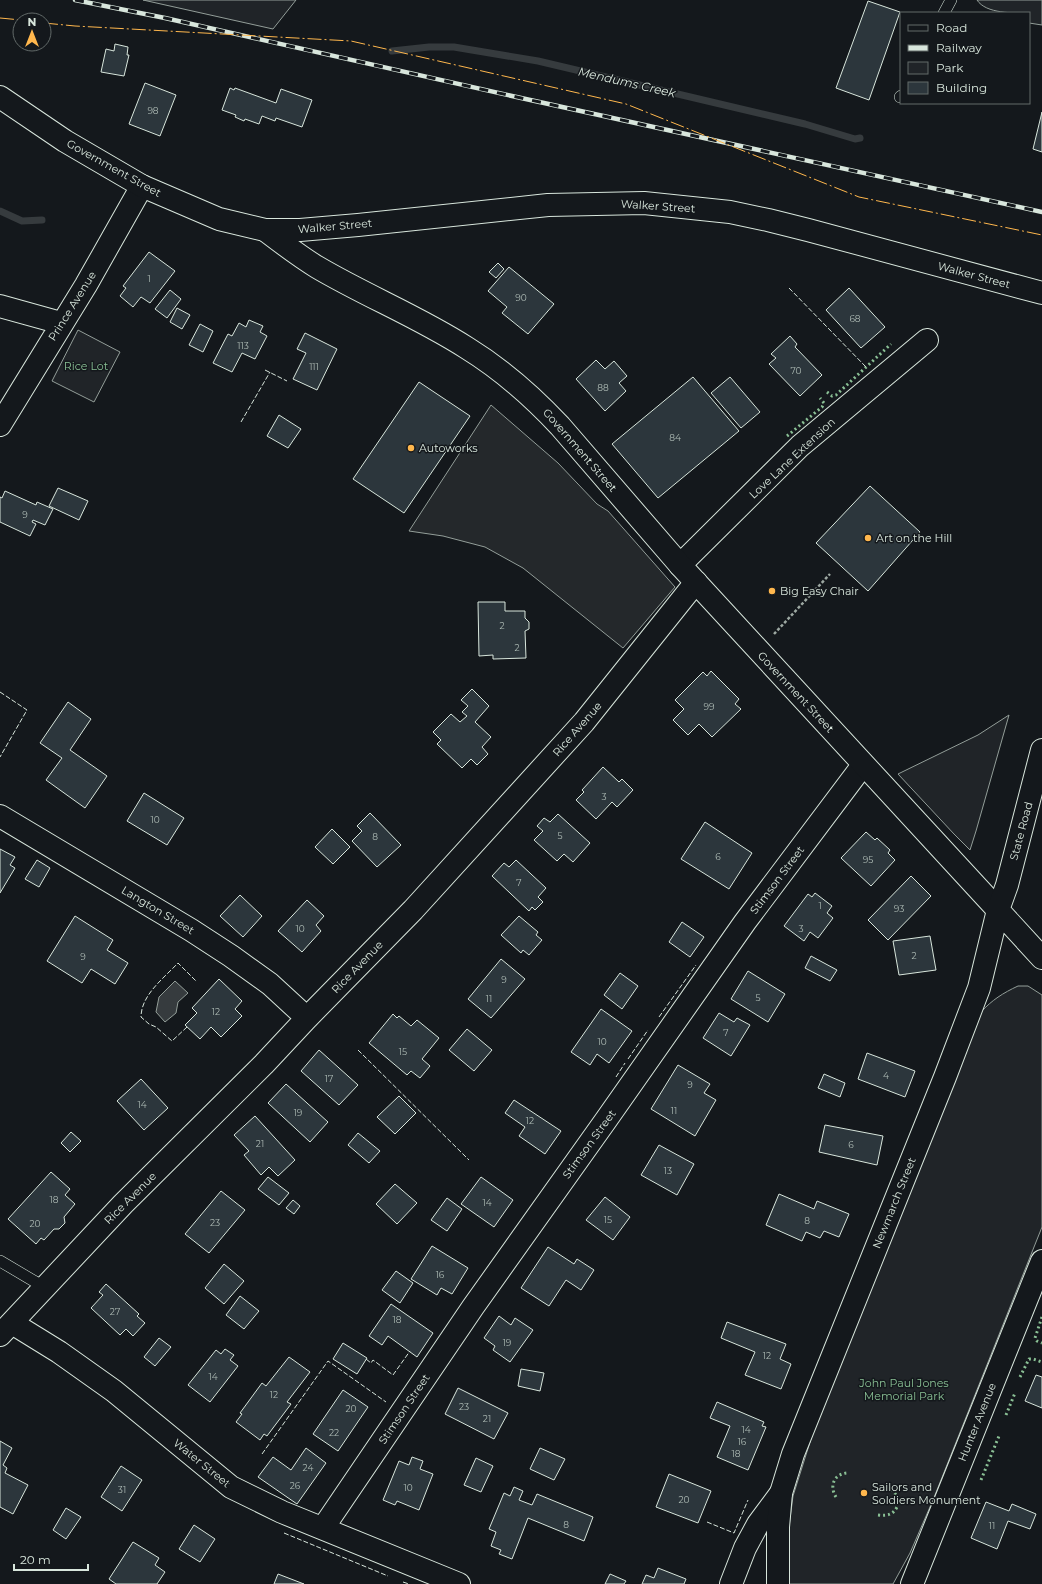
<svg xmlns="http://www.w3.org/2000/svg" width="1042" height="1584" font-family="Montserrat,sans-serif">
<rect width="100%" height="100%" fill="#14181c"/>
<path fill="#202428" stroke="#939e99" d="M143,0H296L273,29Z
M977,0H1042V25L1029,23V13C1014,13 986,14 977,0Z
M78,330L120,352L94,402L52,381Z
M1009,715L976,831L970,850L954,834L898,774L978,735Z
M1018,986H1028L1042,995V1227L933,1500L910,1553L893,1584H787L789,1527L793,1496L817,1420L981,1012C992,1000 1003,993 1018,986Z"/>
<path fill="#24282b" stroke="#939e99" d="M491,405L558,463L597,504L608,511L675,587L623,648L523,568L485,547L443,536L409,531Z"/>
<path fill="#363b3e" stroke="#939e99" d="M175,981L188,993L178,1002L176,1013L165,1022L156,1012L159,997Z"/>
<g fill="none" stroke-linecap="round" stroke-linejoin="round">
<path stroke="#363b3e" stroke-width="7" d="M392,51L429,47H454L538,61L805,124L855,139L860,138
M0,211L22,221L42,220"/>
</g>
<path fill="#2c363c" stroke="#d8e6dc" d="M868,1L900,12L869,100L836,88Z
M115,44L128,47L127,55H129L124,76L101,72L106,49L114,51Z
M145,83L176,95L160,136L129,124Z
M230,88L234,90L235,88L276,103L281,89L312,100L302,127L276,118L275,121L262,116L259,124L245,119L244,121L235,117L236,115L222,110Z
M1042,112V152L1033,149Z
M149,252L175,271L150,303L141,297L133,307L120,296L126,288L123,286Z
M498,263L504,269L496,278L489,272Z
M509,267L554,304L528,334L502,313L507,307L488,291Z
M849,288L885,327L861,348L826,310Z
M170,290L181,299L167,318L155,309Z
M177,308L190,315L182,329L170,322Z
M249,320L263,326L260,332L267,336L255,359L242,353L232,372L213,363L228,334L232,336L239,323L246,327Z
M200,324L213,331L203,352L189,345Z
M305,333L337,349L317,390L293,379L306,353L297,349Z
M790,336L797,344L795,347L822,375L800,396L769,364L776,358L771,354Z
M596,360L605,369L614,361L627,376L619,383L626,391L605,411L576,379Z
M693,377L739,431L658,498L612,444Z
M730,377L760,412L741,428L711,393Z
M419,382L470,416L404,513L353,479Z
M279,415L301,429L288,448L267,436Z
M870,486L920,532L868,591L816,543Z
M58,488L88,501L79,520L49,506Z
M5,491L36,505L37,502L53,509L45,525L33,520L32,522L36,524L30,536L0,522V497L2,498Z
M478,602H505V611H525V618L529,622V629L525,631L526,658L493,659V655L479,656Z
M711,671L739,699L735,704L741,709L712,737L699,724L688,735L673,720L684,709L675,700L703,672L707,676Z
M472,689L489,706L475,722L491,737L482,747L488,754L477,765L471,759L462,768L437,744L441,740L433,732L451,714L460,722L467,716L462,712L468,706L461,700Z
M68,702L91,719L70,750L107,776L85,808L46,780L62,758L40,743Z
M603,767L619,782L622,779L633,790L617,807L612,802L596,819L576,800L584,792L582,790Z
M144,793L184,818L167,845L127,821Z
M370,813L401,845L377,867L352,841L362,831L357,826Z
M558,814L590,843L573,862L564,854L557,861L534,840L543,831L537,826L544,818L550,822Z
M705,822L752,853L729,889L681,859Z
M332,829L350,847L333,864L315,847Z
M866,832L875,840L877,838L890,850L888,853L895,860L871,886L841,858Z
M0,849L15,857L10,865L15,868L0,893Z
M37,860L50,868L39,887L25,879Z
M516,860L546,888L538,897L543,902L535,910L532,907L529,911L492,876L504,863L509,867Z
M911,876L931,896L888,940L868,920Z
M815,893L832,906L827,913L833,918L818,938L810,932L804,941L784,926L808,894L812,897Z
M240,895L262,916L243,937L220,916Z
M307,900L324,916L316,925L321,931L302,952L278,931Z
M75,916L113,940L107,950L128,963L115,984L91,969L82,983L47,961Z
M519,916L538,932L536,935L542,940L529,955L523,950L521,953L501,935Z
M682,922L704,937L690,957L669,942Z
M930,936L936,970L899,975L893,941Z
M811,956L837,970L830,981L805,968Z
M501,959L525,979L491,1018L468,999Z
M748,971L785,994L768,1022L731,999Z
M620,973L638,986L622,1009L604,995Z
M219,979L242,1001L235,1009L242,1016L221,1037L211,1027L200,1039L185,1025L197,1013L192,1008Z
M601,1009L632,1031L609,1063L597,1054L590,1065L571,1052Z
M719,1013L734,1022L737,1018L750,1025L731,1056L703,1038Z
M393,1014L397,1018L399,1016L411,1026L417,1020L439,1038L422,1059L430,1066L420,1078L411,1071L407,1075L369,1043Z
M467,1029L492,1050L474,1071L449,1050Z
M319,1050L358,1085L339,1105L301,1071Z
M867,1053L915,1071L905,1097L858,1079Z
M678,1065L710,1084L704,1093L716,1100L695,1136L651,1109Z
M824,1074L845,1083L840,1097L818,1088Z
M141,1079L168,1108L144,1130L117,1101Z
M286,1084L328,1122L310,1142L268,1103Z
M399,1096L416,1113L395,1134L377,1117Z
M514,1100L561,1131L545,1154L519,1136L525,1127L505,1113Z
M255,1116L295,1160L278,1176L269,1167L261,1175L244,1155L249,1151L234,1135Z
M825,1125L883,1136L877,1165L819,1152Z
M71,1132L81,1141L70,1152L61,1143Z
M358,1133L380,1151L369,1163L348,1145Z
M659,1145L694,1164L677,1195L641,1175Z
M51,1172L70,1189L65,1195L75,1204L64,1217L65,1223L59,1229H54L44,1240L41,1238L36,1244L8,1219Z
M268,1177L289,1193L279,1205L258,1189Z
M481,1177L513,1200L494,1227L461,1204Z
M395,1184L417,1203L397,1224L376,1204Z
M221,1191L245,1210L209,1253L185,1234Z
M779,1194L814,1209L817,1201L849,1214L839,1237L824,1231L820,1238L806,1232L802,1241L766,1225Z
M605,1197L630,1217L613,1240L586,1220Z
M447,1198L462,1209L447,1231L431,1220Z
M293,1200L300,1206L294,1214L286,1208Z
M432,1246L468,1268L452,1294L441,1288L437,1295L411,1279Z
M548,1247L574,1264L577,1259L594,1270L581,1290L566,1280L549,1306L521,1288Z
M224,1264L244,1281L224,1304L205,1288Z
M396,1271L413,1283L400,1303L382,1290Z
M106,1284L139,1314L137,1316L145,1323L133,1336L126,1329L120,1335L91,1308L103,1295L99,1292Z
M240,1296L259,1311L244,1329L226,1315Z
M391,1304L433,1333L417,1357L388,1336L382,1345L369,1336Z
M499,1316L511,1325L515,1318L533,1330L510,1362L493,1350L495,1346L484,1338Z
M727,1322L786,1344L780,1359L791,1364L781,1389L745,1375L755,1352L721,1338Z
M159,1338L171,1347L155,1366L144,1357Z
M343,1343L367,1358L357,1374L333,1359Z
M225,1349L234,1355L230,1360L238,1366L210,1402L188,1385L216,1350L221,1354Z
M289,1357L310,1372L287,1402L291,1404L267,1436L264,1434L260,1440L236,1422L242,1414L240,1413L262,1383L266,1386Z
M521,1369L544,1373L540,1391L518,1386Z
M1036,1375L1042,1377V1408L1025,1401Z
M458,1388L508,1413L494,1439L445,1414Z
M343,1390L368,1407L338,1451L313,1434Z
M717,1402L764,1422L762,1426L766,1427L748,1470L717,1457L730,1426L710,1418Z
M0,1441L12,1448L3,1465L7,1468L5,1473L28,1485L13,1514L0,1507Z
M306,1448L326,1463L297,1504L258,1477L273,1457L291,1470Z
M540,1448L565,1459L554,1480L530,1469Z
M412,1457L423,1461L420,1469L433,1474L419,1510L397,1501L395,1505L383,1500L399,1461L409,1465Z
M476,1458L493,1466L481,1492L464,1485Z
M121,1466L142,1480L122,1511L101,1497Z
M669,1474L711,1491L698,1523L656,1507Z
M514,1487L523,1491L519,1500L532,1505L537,1494L593,1517L584,1541L528,1518L512,1559L499,1554L501,1550L491,1546L496,1532L489,1529L504,1493L510,1496Z
M986,1502L1009,1511L1012,1504L1036,1514L1030,1529L1008,1521L997,1549L971,1538Z
M66,1508L81,1517L66,1539L53,1530Z
M194,1525L215,1539L200,1562L179,1549Z
M133,1542L159,1558L155,1565L165,1572L157,1584H116L109,1579Z
M658,1568L686,1579L684,1584H642L646,1575L654,1578Z
M278,1574L304,1584H274Z
M610,1574L626,1581L624,1584H605Z"/>
<g fill="none" stroke-linecap="round" stroke-linejoin="round">
<g stroke="#d8e6dc" stroke-width="12">
<path id="service" d="M944,13L951,0
M900,97L901,96
M0,1261L44,1287"/>
</g>
<g stroke="#d8e6dc" stroke-width="24">
<path id="minor" d="M0,306L61,323
M0,425L86,285L142,186
M680,565L800,446L927,340
M0,816L191,930L231,956L270,984L307,1018
M12,1323L59,1352L114,1391L231,1487L282,1512L459,1584
M0,1335L123,1204L264,1064L307,1018L413,910L584,722L696,582
M323,1528L473,1307L606,1120L745,922L863,765
M731,1584L745,1548L758,1524L781,1493"/>
</g>
<g stroke="#d8e6dc" stroke-width="24">
<path id="tertiary" d="M265,230C282,243 299,256 317,267C366,296 419,317 467,348C501,369 532,396 560,426L680,565L998,910"/>
</g>
<g stroke="#d8e6dc" stroke-width="24">
<path id="secondary" d="M0,97L65,141L142,186L219,219L265,230H300L358,225L548,205L644,203L730,212L768,220L808,230L1042,293"/>
</g>
<g stroke="#d8e6dc" stroke-width="24">
<path id="primary" d="M998,910L1042,958
M778,1584V1527L781,1493L793,1454L945,1077L979,988L998,910L1007,885L1042,750
M912,1584L1042,1261"/>
</g>
<path stroke="#9da8a2" stroke-width="2.5" stroke-dasharray="3 2" stroke-linecap="butt" d="M774,634L830,574"/>
<use href="#service" stroke="#14181c" stroke-width="11"/>
<use href="#minor" stroke="#14181c" stroke-width="22"/>
<use href="#tertiary" stroke="#14181c" stroke-width="22"/>
<use href="#secondary" stroke="#14181c" stroke-width="22"/>
<use href="#primary" stroke="#14181c" stroke-width="22"/>
<g stroke="#d8e6dc" stroke-width="4.5">
<path id="rail" d="M75,0L165,18L512,96L1042,212"/>
</g>
<use href="#rail" stroke="#14181c" stroke-width="3" stroke-dasharray="9" stroke-linecap="butt"/>
<path stroke="#8ac095" stroke-width="3" stroke-dasharray="2 3" stroke-linecap="butt" d="M827,392L832,396L836,395L891,344
M787,436L822,407L824,403L820,398
M1042,1317L1035,1338L1037,1341L1042,1343
M1020,1377L1029,1359H1033L1042,1362
M1006,1415L1015,1393
M981,1480L999,1436
M836,1497C829,1486 834,1474 847,1473
M878,1515C887,1516 893,1515 897,1507V1496L892,1490"/>
<path stroke="#d8e6dc" stroke-width="1" stroke-dasharray="5 2" stroke-linecap="butt" d="M789,288L866,367
M265,370L287,381
M241,422L270,372
M0,692L27,710L0,757
M659,1017L696,965
M187,1027L172,1041L156,1027L149,1024L141,1017C141,995 164,978 178,963L197,982
M358,1050L469,1160
M628,1059L648,1030
M616,1077L625,1063
M366,1359L371,1363L373,1360L393,1375L410,1351
M262,1454L328,1361L386,1402
M707,1522L734,1533L748,1500
M284,1533L388,1576
M403,1582L409,1584"/>
<path stroke="#ffb74d" stroke-width="1" stroke-dasharray="14 3 2 3" stroke-linecap="butt" d="M0,18L21,20
M44,23L75,26L351,41L626,104L859,197L1042,235"/>
</g>
<g fill="#ffb74d" stroke="#14181c" stroke-width="1.5">
<circle cx="411" cy="448" r="4"/>
<circle cx="868" cy="538" r="4"/>
<circle cx="772" cy="591" r="4"/>
<circle cx="864" cy="1493" r="4"/>
</g>
<g text-anchor="middle" dominant-baseline="central" stroke-width="3" stroke-linejoin="round" paint-order="stroke">
<g font-size="9" fill="#adbab4">
<text x="153" y="110">98</text>
<text x="149" y="278">1</text>
<text x="521" y="297">90</text>
<text x="855" y="318">68</text>
<text x="243" y="345">113</text>
<text x="314" y="366">111</text>
<text x="796" y="370">70</text>
<text x="603" y="387">88</text>
<text x="675" y="437">84</text>
<text x="25" y="514">9</text>
<text x="502" y="625">2</text>
<text x="517" y="647">2</text>
<text x="709" y="706">99</text>
<text x="604" y="796">3</text>
<text x="155" y="819">10</text>
<text x="560" y="835">5</text>
<text x="375" y="836">8</text>
<text x="718" y="856">6</text>
<text x="868" y="859">95</text>
<text x="519" y="882">7</text>
<text x="820" y="905">1</text>
<text x="899" y="908">93</text>
<text x="300" y="928">10</text>
<text x="801" y="928">3</text>
<text x="914" y="955">2</text>
<text x="83" y="956">9</text>
<text x="504" y="979">9</text>
<text x="758" y="997">5</text>
<text x="489" y="998">11</text>
<text x="216" y="1011">12</text>
<text x="726" y="1032">7</text>
<text x="602" y="1041">10</text>
<text x="403" y="1051">15</text>
<text x="886" y="1075">4</text>
<text x="329" y="1078">17</text>
<text x="690" y="1084">9</text>
<text x="142" y="1104">14</text>
<text x="674" y="1110">11</text>
<text x="298" y="1112">19</text>
<text x="530" y="1120">12</text>
<text x="260" y="1143">21</text>
<text x="851" y="1144">6</text>
<text x="668" y="1170">13</text>
<text x="54" y="1199">18</text>
<text x="487" y="1202">14</text>
<text x="608" y="1219">15</text>
<text x="807" y="1220">8</text>
<text x="215" y="1222">23</text>
<text x="35" y="1223">20</text>
<text x="440" y="1274">16</text>
<text x="115" y="1311">27</text>
<text x="397" y="1319">18</text>
<text x="507" y="1342">19</text>
<text x="767" y="1355">12</text>
<text x="213" y="1376">14</text>
<text x="274" y="1394">12</text>
<text x="464" y="1406">23</text>
<text x="351" y="1408">20</text>
<text x="487" y="1418">21</text>
<text x="746" y="1429">14</text>
<text x="334" y="1432">22</text>
<text x="742" y="1441">16</text>
<text x="736" y="1453">18</text>
<text x="308" y="1467">24</text>
<text x="295" y="1485">26</text>
<text x="408" y="1487">10</text>
<text x="122" y="1489">31</text>
<text x="684" y="1499">20</text>
<text x="566" y="1524">8</text>
<text x="992" y="1525">11</text>
</g>
<g font-size="11" fill="#d8e6dc" stroke="#14181c">
<text transform="translate(114 168) rotate(29)">Government Street</text>
<text transform="translate(658 206) rotate(4)">Walker Street</text>
<text transform="translate(335 226) rotate(-5)">Walker Street</text>
<text transform="translate(974 275) rotate(15)">Walker Street</text>
<text transform="translate(72 306) rotate(-58)">Prince Avenue</text>
<text transform="translate(580 450) rotate(49)">Government Street</text>
<text transform="translate(792 458) rotate(-43)">Love Lane Extension</text>
<text transform="translate(796 692) rotate(47)">Government Street</text>
<text transform="translate(577 729) rotate(-49)">Rice Avenue</text>
<text transform="translate(1021 831) rotate(-75)">State Road</text>
<text transform="translate(777 880) rotate(-53)">Stimson Street</text>
<text transform="translate(158 910) rotate(31)">Langton Street</text>
<text transform="translate(357 967) rotate(-46)">Rice Avenue</text>
<text transform="translate(589 1144) rotate(-54)">Stimson Street</text>
<text transform="translate(130 1198) rotate(-45)">Rice Avenue</text>
<text transform="translate(894 1203) rotate(-68)">Newmarch Street</text>
<text transform="translate(404 1409) rotate(-56)">Stimson Street</text>
<text transform="translate(977 1422) rotate(-68)">Hunter Avenue</text>
<text transform="translate(202 1463) rotate(39)">Water Street</text>
</g>
<g font-size="11" fill="#8ac095" stroke="#14181c">
<text x="86" y="366">Rice Lot</text>
<text x="904" y="1383">John Paul Jones<tspan x="904" dy="13">Memorial Park</tspan></text>
</g>
<g font-size="11" fill="#d8e6dc" stroke="#14181c" text-anchor="start">
<text x="419" y="448">Autoworks</text>
<text x="876" y="538">Art on the Hill</text>
<text x="780" y="591">Big Easy Chair</text>
<text x="872" y="1487">Sailors and<tspan x="872" dy="13">Soldiers Monument</tspan></text>
</g>
<g font-size="12" font-style="italic" fill="#d8e6dc" stroke="#14181c">
<text transform="translate(627 82) rotate(13)">Mendums Creek</text>
</g>
</g>
<rect x="900" y="12" width="130" height="92" fill="#14181c" stroke="#626a69"/>
<rect x="908" y="25" width="20" height="6" fill="#14181c" stroke="#626a69"/>
<text x="936" y="32" font-size="12" fill="#d8e6dc">Road</text>
<rect x="908" y="45" width="20" height="6" fill="#d8e6dc" stroke="#626a69"/>
<text x="936" y="52" font-size="12" fill="#d8e6dc">Railway</text>
<rect x="908" y="62" width="20" height="12" fill="#202428" stroke="#626a69"/>
<text x="936" y="72" font-size="12" fill="#d8e6dc">Park</text>
<rect x="908" y="82" width="20" height="12" fill="#2c363c" stroke="#626a69"/>
<text x="936" y="92" font-size="12" fill="#d8e6dc">Building</text>
<g transform="translate(32 32)"><circle r="19" fill="#14181c" stroke="#626a69"/>
<path d="M0-3L7 15L0 10L-7 15Z" fill="#ffb74d"/>
<text y="-6" font-size="11" font-weight="bold" text-anchor="middle" fill="#d8e6dc">N</text>
</g>
<path d="M14 1564v6h74v-6" fill="none" stroke="#d8e6dc" stroke-width="2"/>
<text x="20" y="1564" font-size="12" fill="#d8e6dc" stroke="#14181c" stroke-width="3" paint-order="stroke">20 m</text>
</svg>
